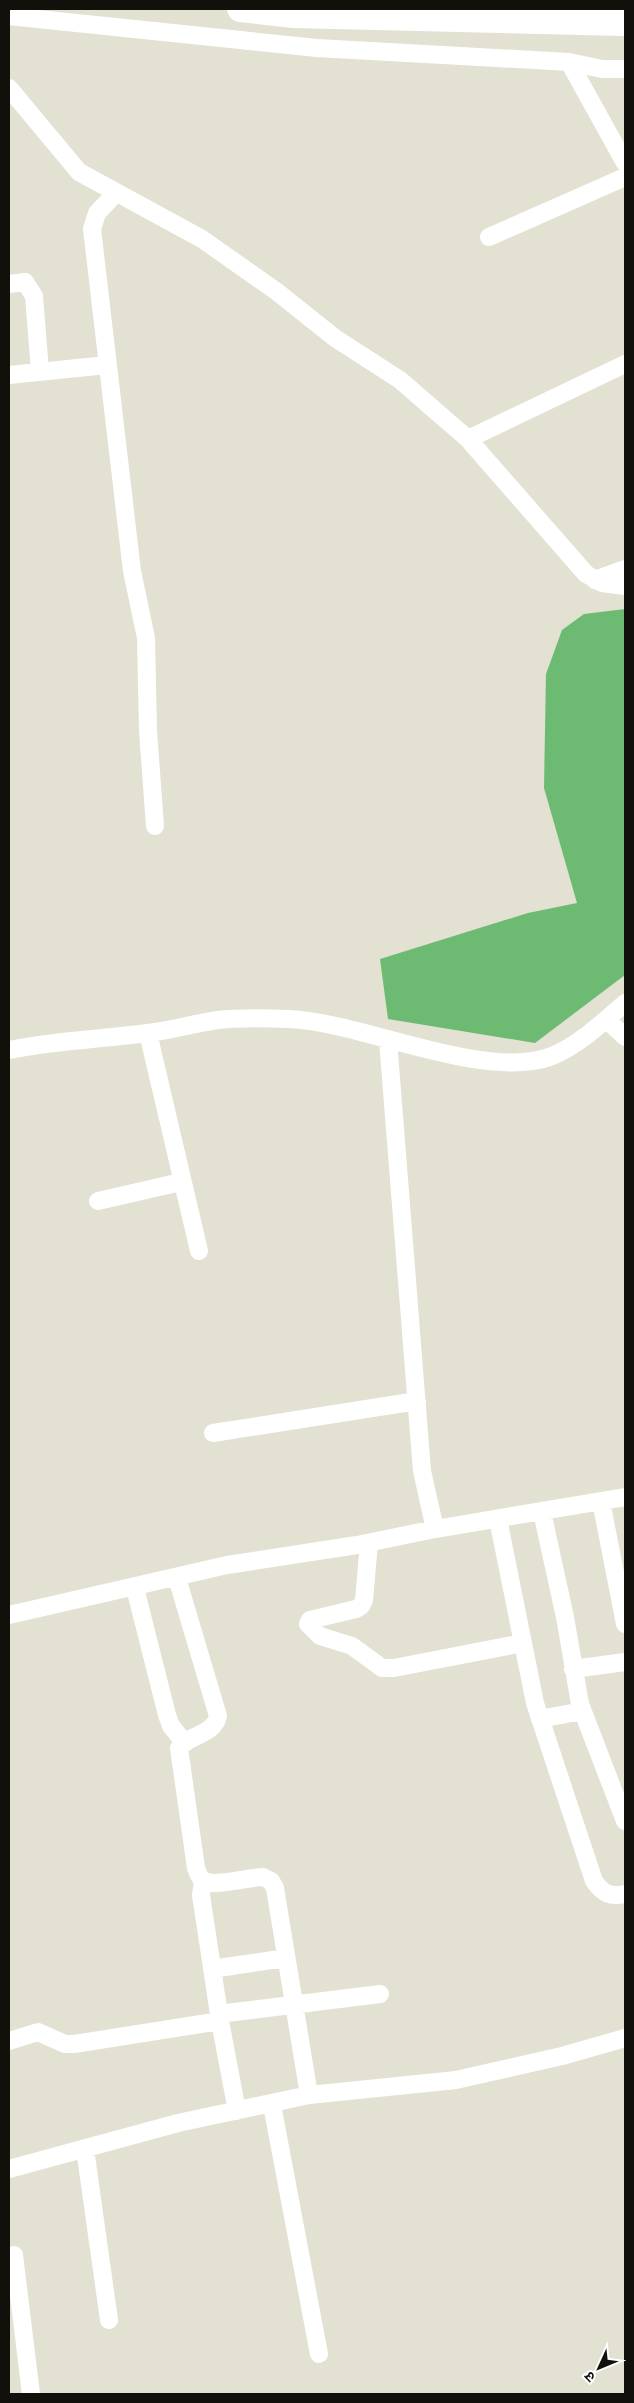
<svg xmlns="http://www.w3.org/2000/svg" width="634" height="2403" font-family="Roboto,'Noto Sans Devanagari',sans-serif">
<rect width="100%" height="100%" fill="#e3e1d1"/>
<path fill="#6dba73" d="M625,609V975L535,1043L388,1019L380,959L528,913L577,903L544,788L546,674L562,630L584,614Z"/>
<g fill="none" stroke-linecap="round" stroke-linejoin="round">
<path stroke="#fff" stroke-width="18" d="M9,16L317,48L569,62L602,69H625
M569,62L625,163
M9,88L79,172L202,239L276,291L335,338L400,380L468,439L586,574L602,583L625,586
M116,193L97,213L92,229L132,571L146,638L148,731L155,826
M489,237L625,177
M9,284L25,282L34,296L40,371
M9,375L107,365
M468,439L625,364
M595,580L625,569
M607,1020L625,1037
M148,1033L199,1251
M388,1040L422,1471L435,1529
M9,1050C57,1040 106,1039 155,1032C176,1029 196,1023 218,1020C241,1017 266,1018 289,1019C363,1022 485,1082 552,1056C579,1045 603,1022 625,1003
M98,1201L181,1182
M213,1433L417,1401
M601,1501L625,1624
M542,1512L565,1617L580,1704L625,1821
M498,1519L535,1703L594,1881C603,1894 610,1897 625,1894
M369,1543L364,1600L361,1606L356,1609L310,1620L308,1624L320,1636L352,1646L382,1668H394L523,1643
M177,1578L218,1716C214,1735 190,1734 179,1748L196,1868C198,1872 199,1879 204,1881C215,1887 249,1877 263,1877L271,1881L275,1888L309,2095
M135,1588L167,1715L171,1726L184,1742
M9,1615L227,1565L357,1545L435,1529L625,1497
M573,1669L625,1662
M540,1719L582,1711
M203,1881L201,1895L220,2021L237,2111
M212,1969L286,1958
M219,2014L380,1994
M9,2041L38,2032L65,2044H74L220,2021
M272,2105L319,2354
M85,2149L109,2320
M9,2169L178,2123L309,2095L456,2080L562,2056L625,2038
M14,2255L31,2394"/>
<path stroke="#fff" stroke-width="26" d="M240,9L294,15L625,23"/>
</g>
<rect width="634" height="2403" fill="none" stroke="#11100b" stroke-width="20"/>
<g transform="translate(599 2368) rotate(226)" stroke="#ffffff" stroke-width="4" paint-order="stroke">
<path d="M0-4L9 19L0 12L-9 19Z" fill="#11100b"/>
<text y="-8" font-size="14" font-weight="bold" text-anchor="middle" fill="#11100b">उ</text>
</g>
</svg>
